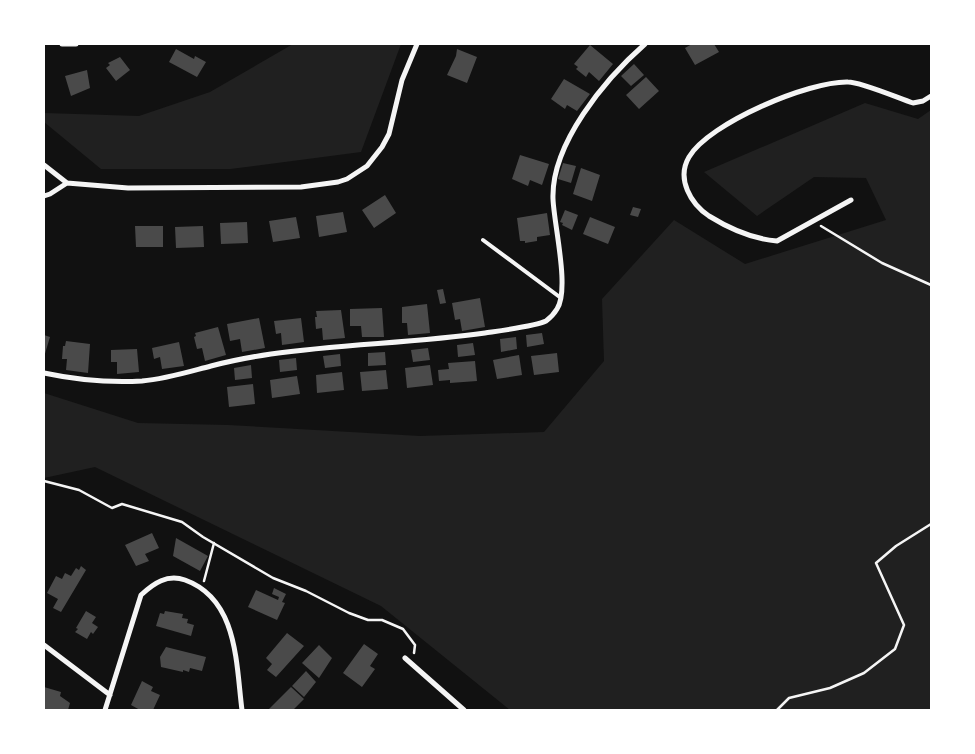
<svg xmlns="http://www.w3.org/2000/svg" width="975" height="754" font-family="'Varela Round',sans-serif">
<rect width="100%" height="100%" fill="#111"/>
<path fill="#202020" d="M293,44H401L361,152L230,169H101L44,122V113L139,116L210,92Z
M865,103L918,119L931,110V710H510L381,606L95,467L44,478V393L138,423L228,425L420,436L544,432L604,361L602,299L674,220L745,264L886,220L866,178L814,177L757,216L704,172Z"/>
<path fill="#4a4a4a" d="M692,44H714L719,52L695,65L685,48Z
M590,45L613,64L599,81L589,72L586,77L576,69L578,67L574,64Z
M176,49L194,59L195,56L206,62L197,77L169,62Z
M457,49L477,57L467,83L447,75L456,56Z
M120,57L130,70L116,81L106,68L110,65L108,63Z
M634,64L644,75L631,86L621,76Z
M87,70L90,88L71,96L65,76Z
M646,77L659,91L639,109L626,95Z
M564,79L590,94L577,111L567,105L565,109L551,99Z
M520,155L549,164L542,185L530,180L528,186L512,179Z
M563,163L576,166L571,183L558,179Z
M581,168L600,175L592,201L573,194Z
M385,195L396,213L374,228L362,210Z
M633,207L641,209L638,217L630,215Z
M565,210L578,215L572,230L562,225L563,223L560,222Z
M343,212L347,232L319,237L316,216Z
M547,213L550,235L537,237V241L525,243V241H520L517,218Z
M296,217L300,238L273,242L269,221Z
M590,217L615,227L608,244L583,234Z
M247,222L248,243L221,244L220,223Z
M135,226H163V247H136Z
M203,226L204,247L176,248L175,227Z
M443,289L446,303L440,304L437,290Z
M480,298L485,327L462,331L460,319L455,320L452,303Z
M427,304L430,333L408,335L407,323H402V307Z
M382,308L384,337H362L361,326H350V309Z
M341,310L345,338L323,340L322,328L316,329L315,317H317L316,311Z
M259,318L265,348L242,352L240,339L230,341L227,324Z
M301,318L304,342L282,345L281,333L276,334L274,321Z
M218,327L226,355L205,361L202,348L197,349L194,337L196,336L195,333Z
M542,333L544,344L527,347L526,335Z
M44,335L50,337L44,357Z
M516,337L517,349L501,352L500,339Z
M66,341L90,344L88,373L66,370L67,359H62L63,346H65Z
M179,342L184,366L162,369L160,357L154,359L152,348Z
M473,343L475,355L458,357L457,345Z
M428,348L430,360L413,362L411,350Z
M137,349L139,372L117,374V362H111V350Z
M385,352L386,365L368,366V353Z
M557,353L559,372L534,375L531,356Z
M340,354L341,366L325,368L323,356Z
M519,355L522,375L497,379L493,360Z
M296,358L297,370L280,372L279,360Z
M475,361L477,381L450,383V380L439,381L438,370L449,369L448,363Z
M251,365L252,378L235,380L234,368Z
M430,365L433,385L407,388L405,368Z
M386,370L388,389L362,391L360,372Z
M342,372L344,390L317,393L316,375Z
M297,376L300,394L272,398L270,380Z
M253,384L255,404L229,407L227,387Z
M152,533L159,548L145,554L149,561L136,566L125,545Z
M176,538L208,556L200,571L173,556Z
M81,566L86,570L61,612L53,608L58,599L47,593L56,576L62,579L65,573L71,576L76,568L79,570Z
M274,588L286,594L282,602L285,603L277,620L248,607L256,590L278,600L279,597L272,594Z
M86,611L96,617L92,623L98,627L93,634L91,632L87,639L75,632L78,629L76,628Z
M165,611L183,614L182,618L188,619L187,623L194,625L191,636L156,626L160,613L164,614Z
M287,633L304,646L276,677L267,670L272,664L266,658Z
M364,644L378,654L370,666L375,669L362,687L343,673Z
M319,645L332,658L319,678L302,663Z
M166,647L206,657L202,671L190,668L189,672L183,670V672L161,667L160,657Z
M306,671L316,682L304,697L292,686Z
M142,681L153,687L151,691L160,695L153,710H140L131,705Z
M44,687L61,692L60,696L70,703L68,710H44Z
M291,687L304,699L293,710H271L269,709Z"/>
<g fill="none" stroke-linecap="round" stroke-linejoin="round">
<path stroke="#f5f5f5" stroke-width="2.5" d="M821,226L882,263L931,285
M44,481L79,490L112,508L122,504L182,522L203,537L273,578L306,591L349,613L368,620H382L403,629L415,645L414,653
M204,581L214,543
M777,710L789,698L830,688L864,673L895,649L904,625L876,563L896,546L931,524"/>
<path stroke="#f5f5f5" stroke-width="4" d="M483,240L561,298"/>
<path stroke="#f5f5f5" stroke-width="5" d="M62,44H76
M44,165L67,183L128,188L301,187L338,182L347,179L367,166L382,147L389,134L402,80L417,44
M44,196L50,194L67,183
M851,200L777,241C752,239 730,229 709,216C691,204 676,179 689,157C709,123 809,81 848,82C861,82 898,98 913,103L923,101L931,96
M44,373C77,380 109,383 142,381C166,379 188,372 211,366C230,361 251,357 271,354C342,344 414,343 485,333C498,331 536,326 546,321C550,318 554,314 557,309C570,289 554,225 553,199C551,144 605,79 645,44
M44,645L110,695
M405,658L464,710
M105,710L141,595C154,583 167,574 185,580C238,599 236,664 242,710"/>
</g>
<rect width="975" height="754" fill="none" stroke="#ffffff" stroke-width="90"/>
</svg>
